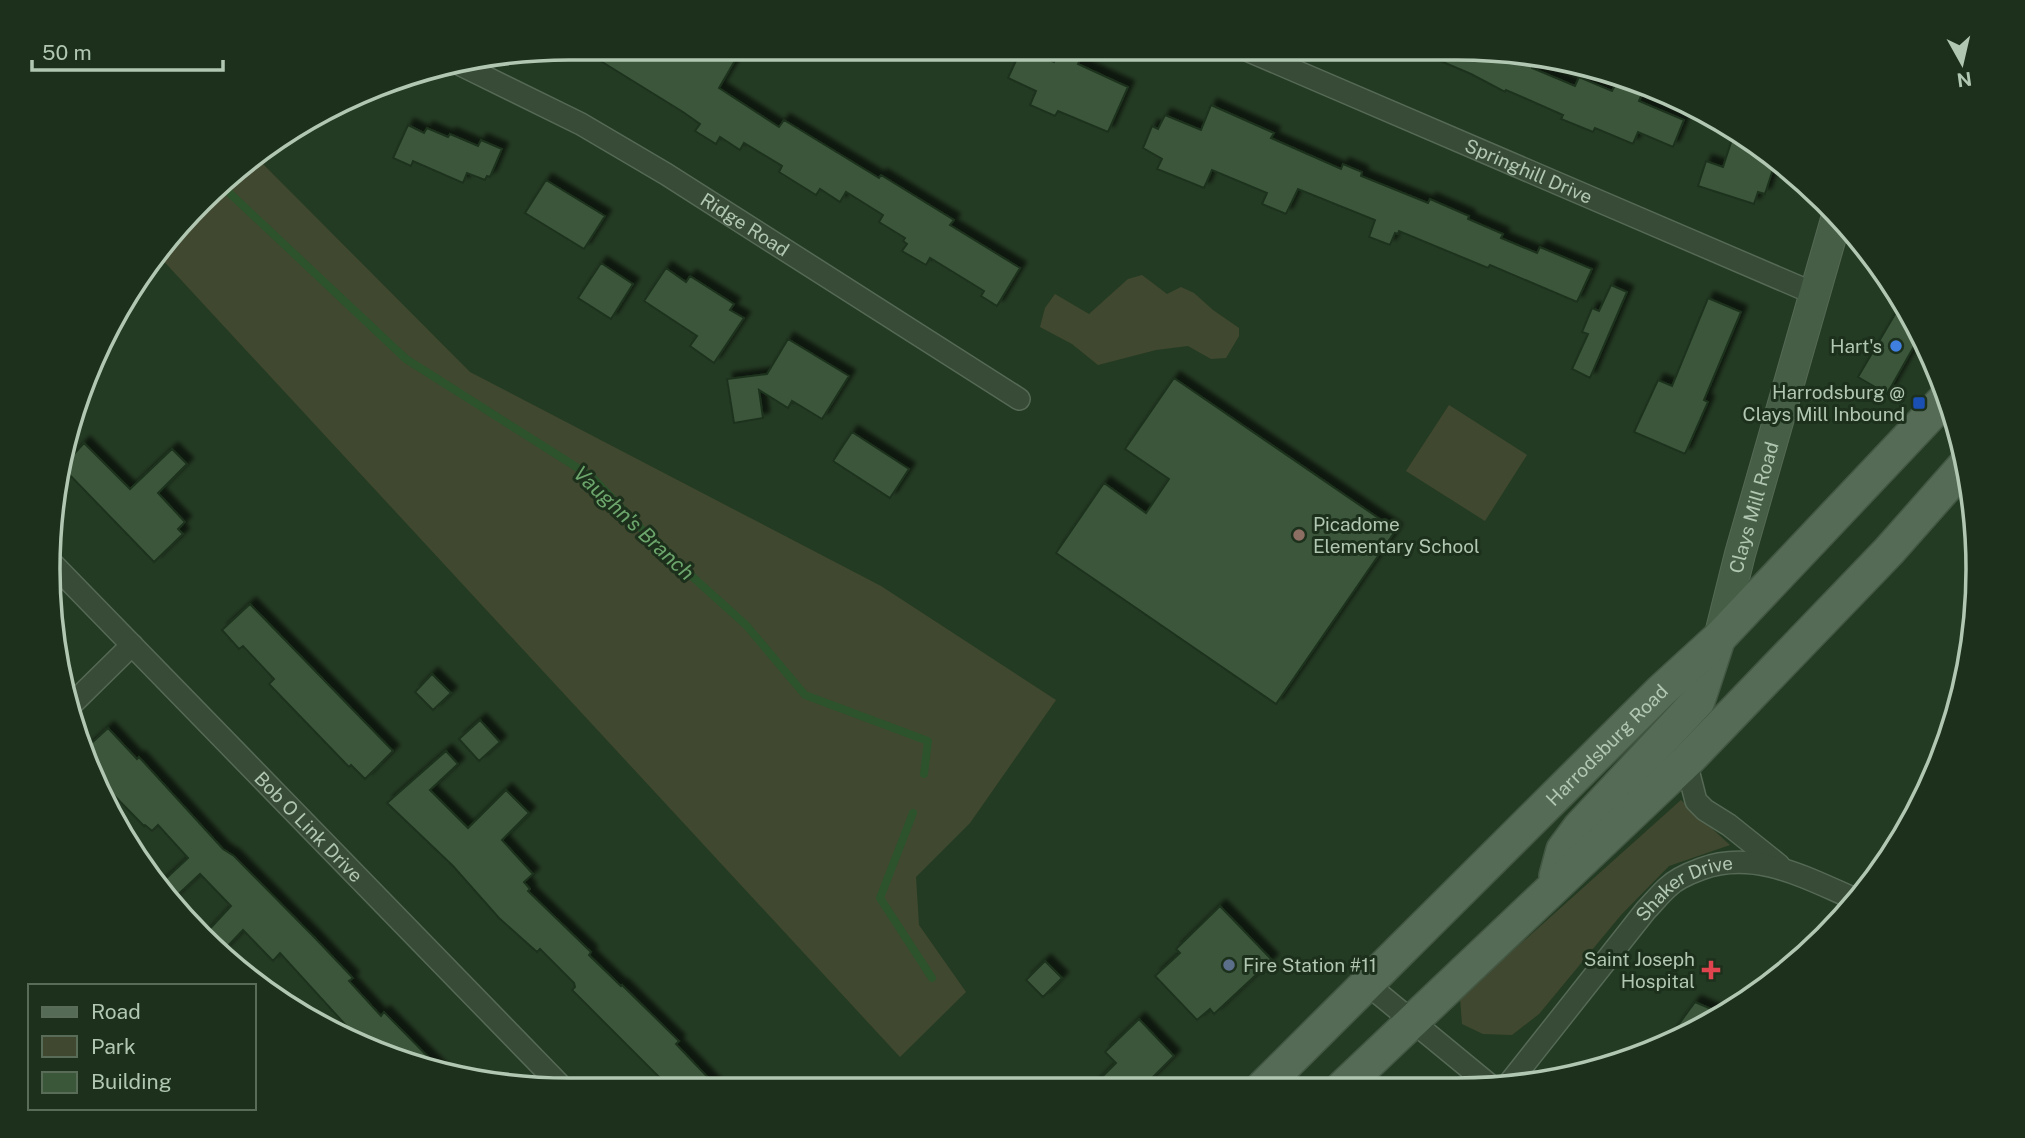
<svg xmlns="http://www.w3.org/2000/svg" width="2025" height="1138" font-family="'Public Sans',sans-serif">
<defs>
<filter id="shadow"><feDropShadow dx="6" dy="-6" stdDeviation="2" flood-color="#0009"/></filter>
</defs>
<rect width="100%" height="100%" fill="#243b23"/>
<path fill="#414830" d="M253,154L470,372L881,586L1056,700L970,823L916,877L919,925L966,992L900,1057L158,255Z
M1142,275L1167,294L1181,287L1194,293L1213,310L1239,328V336L1226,358L1211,359L1188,346L1156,350L1098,365L1072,344L1040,327L1045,308L1055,294L1089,314L1128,279Z
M1449,405L1527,455L1485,521L1406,471Z
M1681,800L1730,845L1669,866L1621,915L1539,1014L1512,1035L1483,1034L1462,1024L1460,998Z"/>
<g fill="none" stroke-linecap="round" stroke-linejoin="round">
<path stroke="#2c532b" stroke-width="8" d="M222,186L406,359L592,477L656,544L746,625L805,695L928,741L924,774
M913,813L880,898L932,978"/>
</g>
<path fill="#3b573a" stroke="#1e321e" stroke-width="2" filter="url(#shadow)" d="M578,47H743L719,88L779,127L784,120L879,178L881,175L954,220L950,225L1020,268L997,306L981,296L984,291L930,258L926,265L902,251L907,244L903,241L905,238L879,222L883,215L846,192L840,202L820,189L816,195L779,172L782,166L744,143L740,150L720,137L716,144L695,131L700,124L683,112Z
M1059,48H1085L1078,64L1128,87L1108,132L1058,111L1055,116L1030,105L1036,91L1008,78L1019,54L1028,58L1031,52L1054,62Z
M1410,48H1490L1519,53L1535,60L1532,68L1575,86L1579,77L1612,91L1616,83L1642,94L1639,101L1684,120L1673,147L1638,132L1633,144L1595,128L1593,132L1561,119L1563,115L1506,90L1505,92L1471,74Z
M1211,105L1274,133L1271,138L1341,169L1343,164L1362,172L1361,176L1428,203L1430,199L1469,216L1468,219L1503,234L1501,238L1537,253L1540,247L1592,269L1577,302L1490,265L1488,268L1399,231L1398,234L1395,233L1390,245L1369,237L1375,220L1298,189L1286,214L1262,204L1267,193L1212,170L1204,188L1157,169L1162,159L1143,148L1152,126L1158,129L1165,115L1201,130Z
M408,125L424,133L427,128L448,137L450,134L478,146L481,140L502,149L490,177L487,176L485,180L467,173L463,183L413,161L411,166L393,158Z
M1735,130L1776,160L1765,194L1758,192L1754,204L1698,186L1706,161L1723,167Z
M546,180L605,216L584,249L525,213Z
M601,263L633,284L611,319L578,298Z
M666,268L686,282L690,276L734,304L730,310L744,318L714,363L690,346L697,336L644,301Z
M1611,285L1627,292L1590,378L1572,369L1588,334L1582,332L1592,308L1599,311Z
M1708,298L1741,312L1704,400L1708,402L1685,454L1634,432L1658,380L1672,386Z
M1898,309L1910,316L1921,334L1887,394L1858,377Z
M788,339L849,376L822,419L792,401L788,408L759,390L763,418L734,423L727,379L767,374Z
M1174,378L1396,530L1276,704L1056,553L1104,483L1146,513L1169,479L1125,449Z
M852,432L909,469L890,498L833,461Z
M84,443L130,489L172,449L187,464L158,493L185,522L178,529L183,534L154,562L62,467Z
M250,604L393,751L365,779L351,765L349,767L269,684L274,679L243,646L239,649L222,630Z
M432,674L451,693L433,710L415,692Z
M480,720L500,742L479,761L459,739Z
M108,728L137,759L139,757L223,849L234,856L315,938L353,978L349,981L381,1016L384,1012L446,1075L434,1073L362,1043L280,953L273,961L243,930L223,951L204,935L231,906L200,874L170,902L159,885L188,858L158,825L152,831L145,825L144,826L97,778L101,774L84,756L83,751Z
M446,751L458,764L430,790L468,828L506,790L529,813L502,840L533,874L524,882L530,889L528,891L591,952L589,955L621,986L622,985L679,1041L676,1044L719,1089H671L572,990L575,987L574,983L540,949L537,952L499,918L453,866L387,803Z
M1220,906L1272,960L1214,1014L1210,1009L1197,1020L1155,976L1180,953L1176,949Z
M1045,961L1062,978L1043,997L1026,980Z
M1695,1002L1723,1014L1665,1043Z
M1139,1019L1174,1056L1142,1088H1091L1116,1063L1105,1052Z"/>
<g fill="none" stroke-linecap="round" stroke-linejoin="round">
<g stroke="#556955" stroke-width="24">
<g id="minor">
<path id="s1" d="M1242,48L1813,293"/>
<path id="s2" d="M461,65L581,124L666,174L1019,399"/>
<path id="s3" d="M52,563L565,1090"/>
<path d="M72,704L132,645"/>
<path d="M1686,762L1696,801L1705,810L1729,825L1779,865"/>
<path d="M1367,984L1491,1086"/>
<path id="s4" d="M1507,1086L1646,910C1653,903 1660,894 1668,887C1677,878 1690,873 1701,869C1755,849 1806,878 1855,899"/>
</g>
</g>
<g stroke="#556955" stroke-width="32">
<g id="secondary">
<path id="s5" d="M1719,638L1740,554L1837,216"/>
</g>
</g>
<g stroke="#435743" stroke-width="36">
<g id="primary">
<path d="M1556,876L1563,850L1580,827L1698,701L1718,640"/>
<path id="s6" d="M1263,1087L1661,691L1719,638L1946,398"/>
<path d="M1343,1087L1686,762L1889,551L1965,465"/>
</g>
</g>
<use href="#minor" stroke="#374b37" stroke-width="21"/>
<use href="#secondary" stroke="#455e45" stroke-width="30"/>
<use href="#primary" stroke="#556b55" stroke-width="33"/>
</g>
<circle fill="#3f7fe0" stroke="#1c301c" stroke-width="2.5" cx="1896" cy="346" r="7"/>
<rect fill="#1a4fb4" stroke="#1c301c" stroke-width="2.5" x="1912" y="396" width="14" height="14" rx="3.5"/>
<circle fill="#8d6e63" stroke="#1c301c" stroke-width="2.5" cx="1299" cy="535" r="7"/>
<circle fill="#5c6f8a" stroke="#1c301c" stroke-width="2.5" cx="1229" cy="965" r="7"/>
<path fill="#e0444e" stroke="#1c301c" stroke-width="2.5" d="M1707.5 959.5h7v7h7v7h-7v7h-7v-7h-7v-7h7z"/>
<g text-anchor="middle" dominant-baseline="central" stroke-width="6" stroke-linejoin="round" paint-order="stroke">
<g font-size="19" fill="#b2c7b2" stroke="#1c301c">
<text stroke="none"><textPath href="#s1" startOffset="312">Springhill Drive</textPath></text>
<text stroke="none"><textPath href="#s2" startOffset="326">Ridge Road</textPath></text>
<text stroke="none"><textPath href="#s5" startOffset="135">Clays Mill Road</textPath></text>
<text stroke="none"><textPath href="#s6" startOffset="485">Harrodsburg Road</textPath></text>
<text stroke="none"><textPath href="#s3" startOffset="368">Bob O Link Drive</textPath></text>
<text stroke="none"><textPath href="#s4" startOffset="270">Shaker Drive</textPath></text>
</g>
<g font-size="19" fill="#b2c7b2" stroke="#1c301c" text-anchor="end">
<text x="1882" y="346">Hart's</text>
<text x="1905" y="392">Harrodsburg @<tspan x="1905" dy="22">Clays Mill Inbound</tspan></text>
<text x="1313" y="524" text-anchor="start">Picadome<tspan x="1313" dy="22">Elementary School</tspan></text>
<text x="1695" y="959">Saint Joseph<tspan x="1695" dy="22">Hospital</tspan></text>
<text x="1243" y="965" text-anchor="start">Fire Station #11</text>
</g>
<g font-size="21" font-style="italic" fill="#6da66c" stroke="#1c301c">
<text transform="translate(634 523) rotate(43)">Vaughn's Branch</text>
</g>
</g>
<path d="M0 0H2025V1138H0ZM569 60H1457A509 509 0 0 1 1966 569V569A509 509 0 0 1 1457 1078H569A509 509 0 0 1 60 569V569A509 509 0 0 1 569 60Z" fill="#1c301c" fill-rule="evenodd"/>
<path fill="none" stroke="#b2c7b2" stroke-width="3.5" d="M569 60H1457A509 509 0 0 1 1966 569V569A509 509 0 0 1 1457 1078H569A509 509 0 0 1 60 569V569A509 509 0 0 1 569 60Z"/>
<rect x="28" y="984" width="228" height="126" fill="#1c301c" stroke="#586c58" stroke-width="2"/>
<rect x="42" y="1007" width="35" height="10" fill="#556b55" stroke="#586c58" stroke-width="2"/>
<text x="91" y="1019" font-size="21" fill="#b2c7b2">Road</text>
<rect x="42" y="1036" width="35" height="21" fill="#414830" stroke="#586c58" stroke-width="2"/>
<text x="91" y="1054" font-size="21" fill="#b2c7b2">Park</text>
<rect x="42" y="1072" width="35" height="21" fill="#3b573a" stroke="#586c58" stroke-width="2"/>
<text x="91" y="1089" font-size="21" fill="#b2c7b2">Building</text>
<g transform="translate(1962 63) rotate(172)" stroke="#1c301c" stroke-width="5" paint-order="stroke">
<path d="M0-5L12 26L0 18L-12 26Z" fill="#b2c7b2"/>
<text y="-10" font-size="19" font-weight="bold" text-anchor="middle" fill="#b2c7b2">N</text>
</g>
<path d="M32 60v10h191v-10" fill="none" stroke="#b2c7b2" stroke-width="3.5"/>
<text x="42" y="60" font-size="21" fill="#b2c7b2" stroke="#1c301c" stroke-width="5" paint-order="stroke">50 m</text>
</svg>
